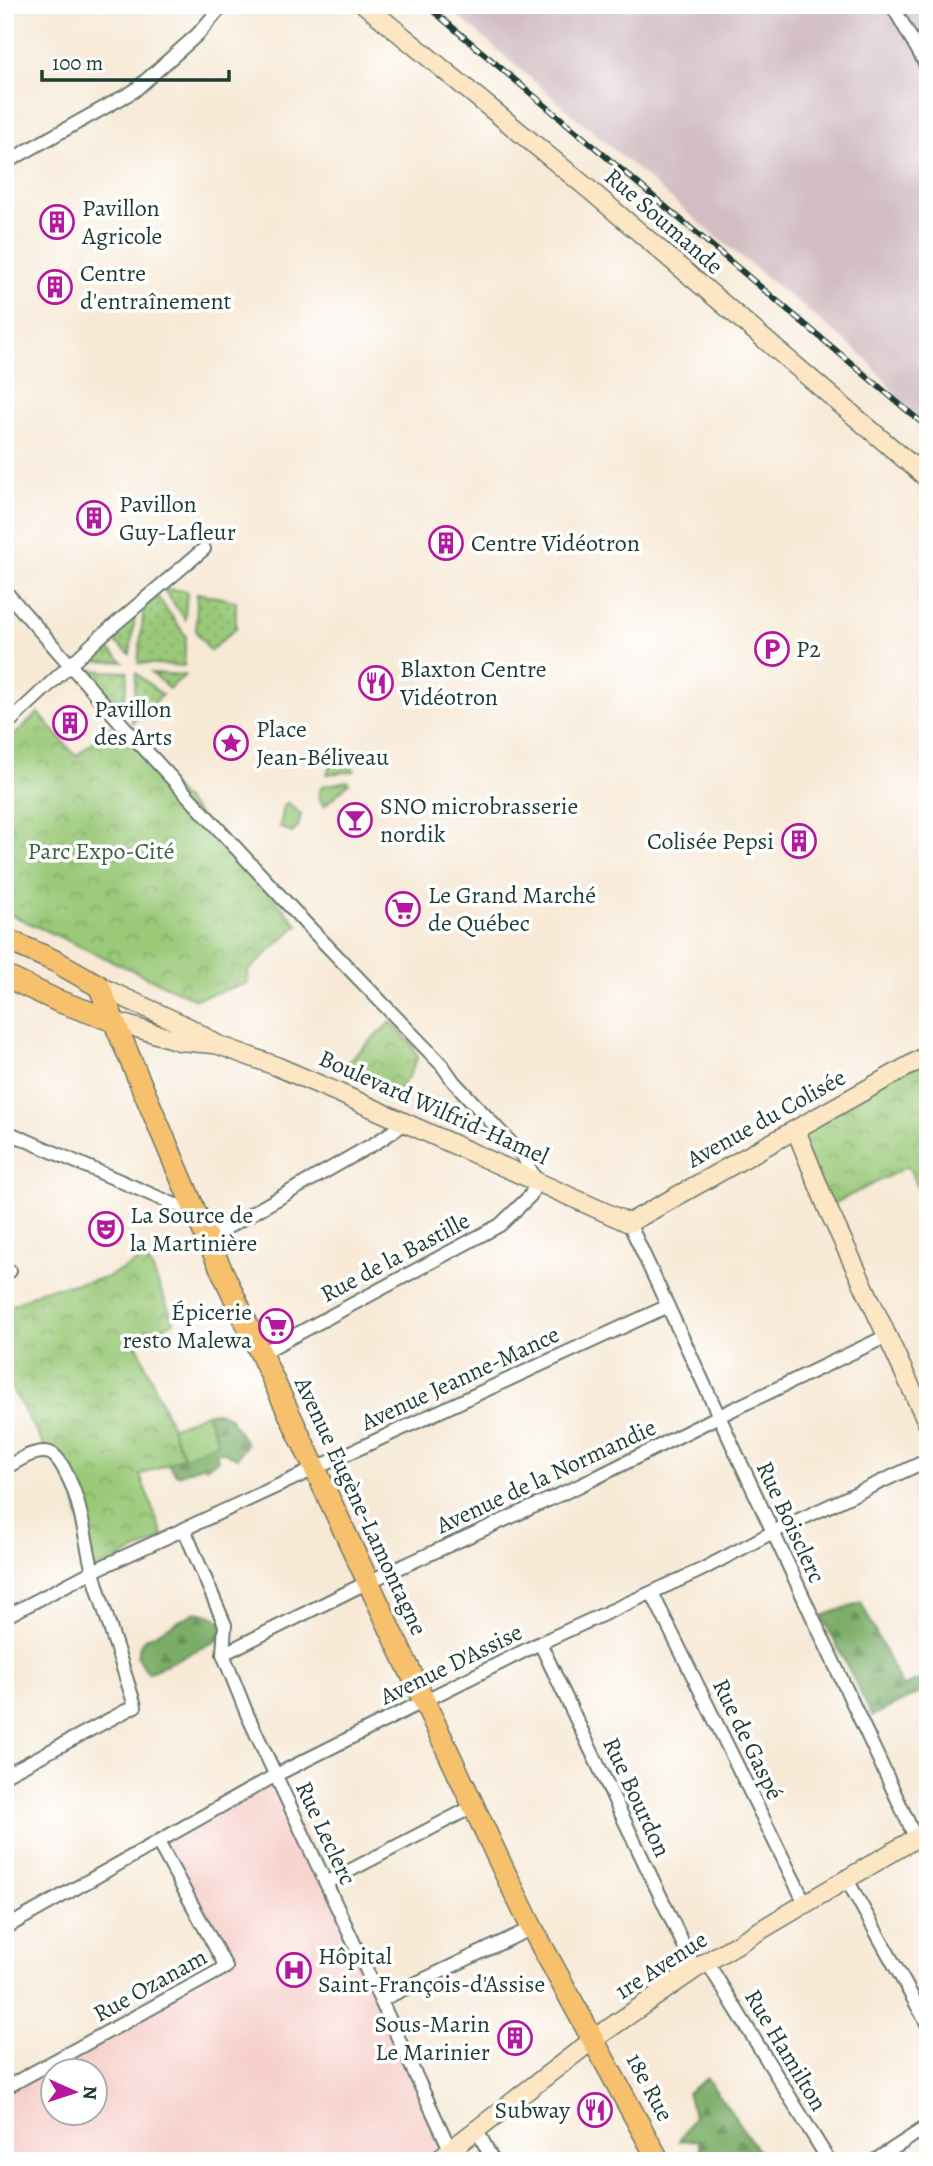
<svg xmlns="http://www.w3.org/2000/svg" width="933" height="2166" font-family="Alegreya,serif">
<defs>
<pattern id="grass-dots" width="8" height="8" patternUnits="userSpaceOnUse" patternTransform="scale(1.75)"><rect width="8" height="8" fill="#9ac978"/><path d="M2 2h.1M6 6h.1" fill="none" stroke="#7da463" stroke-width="1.8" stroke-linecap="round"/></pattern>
<pattern id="forest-firs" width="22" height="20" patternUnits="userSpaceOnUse" patternTransform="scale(1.75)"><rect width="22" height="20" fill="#7bad68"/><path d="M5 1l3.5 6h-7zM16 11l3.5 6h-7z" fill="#648e56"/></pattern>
<pattern id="park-crowns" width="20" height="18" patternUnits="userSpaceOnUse" patternTransform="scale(1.75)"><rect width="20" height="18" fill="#9ac978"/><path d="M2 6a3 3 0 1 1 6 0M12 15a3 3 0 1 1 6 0" fill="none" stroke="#7da463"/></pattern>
</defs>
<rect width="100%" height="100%" fill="#fff"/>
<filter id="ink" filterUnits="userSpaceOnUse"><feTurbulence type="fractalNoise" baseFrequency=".0143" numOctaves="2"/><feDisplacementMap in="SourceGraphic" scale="14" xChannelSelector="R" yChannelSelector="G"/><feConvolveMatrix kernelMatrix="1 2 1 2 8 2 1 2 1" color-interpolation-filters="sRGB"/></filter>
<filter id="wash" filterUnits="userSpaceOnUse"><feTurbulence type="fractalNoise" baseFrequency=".00686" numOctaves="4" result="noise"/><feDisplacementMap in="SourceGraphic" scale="28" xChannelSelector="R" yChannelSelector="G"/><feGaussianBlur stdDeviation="1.57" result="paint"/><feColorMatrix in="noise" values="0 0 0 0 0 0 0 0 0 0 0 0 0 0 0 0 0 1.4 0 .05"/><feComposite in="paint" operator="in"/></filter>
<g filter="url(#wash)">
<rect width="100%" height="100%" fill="#f7e9d6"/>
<path fill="#f7d0cb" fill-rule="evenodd" d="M276,1775L450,2149L436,2161H5V2088L226,1967L158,1842ZM52,2072H94V2114H52Z"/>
<path fill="#d2bec2" d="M445,5H928V434L866,358L702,225Z"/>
<path fill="url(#grass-dots)" stroke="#5c8356" stroke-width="2" d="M163,589L187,591L185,619Z
M197,593L236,601V628L210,651L196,632Z
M157,596L186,636L184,666L138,663L144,607Z
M135,616L130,654L110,638Z
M103,644L123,662L86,661Z
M86,670L128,672L123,711Z
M136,673L162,695L132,723Z
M152,673L185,675L169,689Z"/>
<path fill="url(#forest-firs)" stroke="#4d754e" stroke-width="2" d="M218,1412L229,1417L247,1444L237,1458L224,1452H216L218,1460L206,1467L204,1465L177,1475L168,1464L140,1475H93L149,1423L218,1442L206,1413Z
M861,1602L902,1687L928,1676V1691L921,1692L872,1716L822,1616Z
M196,1612C214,1615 221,1618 229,1635L148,1673L137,1656L140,1645L145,1639Z
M707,2078L759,2152L761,2161H718L701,2154L698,2140L679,2141L694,2116L687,2093Z"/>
<path fill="url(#park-crowns)" stroke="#5c8356" stroke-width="2" d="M38,713L76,756L115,723L298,925L248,971V983L195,999L5,912V744Z
M391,1022L412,1044L418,1057L409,1076L394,1096L341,1068Z
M928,1053V1194L922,1197L908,1166L827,1207L796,1130Z
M147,1257L174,1322L136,1342L184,1457L140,1475L164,1538L93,1571L72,1488L47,1452L10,1385L5,1386V1309L43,1290L105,1278Z"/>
<path fill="#9ac978" stroke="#5c8356" stroke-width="2" d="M332,762H348L355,771L327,774Z
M347,781L349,783L324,806L318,796L322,786Z
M288,803L301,814L298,827L292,833L280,827L284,805Z
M206,1413L218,1442L184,1457L171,1428Z"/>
</g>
<g filter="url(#ink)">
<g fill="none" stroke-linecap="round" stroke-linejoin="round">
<g stroke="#6b796d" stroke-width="16">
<path id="street" d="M892,5L928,68
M5,163L134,91L198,34L223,5
M5,591L128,731L307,925L442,1065L454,1082L523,1156L537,1182L530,1196L500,1225L260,1354
M5,726L100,637L204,549
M5,1131L173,1204L182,1206L192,1204
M629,1223L916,1839
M207,1239L377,1142L407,1122
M5,1269L10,1271
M5,1468C17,1462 35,1448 50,1453C61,1457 68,1478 73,1488C83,1515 86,1544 93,1572C106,1617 121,1661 135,1706L5,1775
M184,1529L225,1625L223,1654L247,1714L450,2149
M652,1593L805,1903
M5,1617L93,1571L668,1306
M540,1643L695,1969
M223,1654L368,1582L581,1485L719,1416L887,1336
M846,1878L928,2025
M326,1883L474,1806
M5,1928L276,1775L540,1643L701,1570L773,1532L928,1460
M707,1962L829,2161
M381,2000L532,1928
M5,2088L226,1967L158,1842
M477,2130L493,2161
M874,2161L928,2126"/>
</g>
<g stroke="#6b796d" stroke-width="21">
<path id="secondary" d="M365,5L591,191L928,479
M99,986L188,1027L216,1044L276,1066L341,1094L629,1223L928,1055
M114,1021L179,1041L213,1044
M796,1130L827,1207L928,1424
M436,2161L594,2039L695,1969L928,1831"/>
</g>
<g stroke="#6b796d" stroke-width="24">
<path id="primary" d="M5,939L55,961L99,986L207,1239L505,1873L532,1928L659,2161
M5,976L58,1001L114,1021"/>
</g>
<use href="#street" stroke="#fff" stroke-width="12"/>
<use href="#secondary" stroke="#fce6c4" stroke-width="18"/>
<use href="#primary" stroke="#f7c06c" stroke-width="21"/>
<g stroke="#1f3d34" stroke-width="6">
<path id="rail" d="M426,5L928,428"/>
</g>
<use href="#rail" stroke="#fff" stroke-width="3.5" stroke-dasharray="10" stroke-linecap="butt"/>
</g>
</g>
<defs>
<g id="building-ring" transform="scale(1.75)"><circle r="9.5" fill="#fff" stroke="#b5179e" stroke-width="1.5"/><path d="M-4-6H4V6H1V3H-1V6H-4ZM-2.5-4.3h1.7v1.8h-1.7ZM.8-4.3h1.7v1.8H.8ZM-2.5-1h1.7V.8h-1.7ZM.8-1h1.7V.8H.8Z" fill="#b5179e"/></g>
<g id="parking-ring" transform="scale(1.75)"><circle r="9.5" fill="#fff" stroke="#b5179e" stroke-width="1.5"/><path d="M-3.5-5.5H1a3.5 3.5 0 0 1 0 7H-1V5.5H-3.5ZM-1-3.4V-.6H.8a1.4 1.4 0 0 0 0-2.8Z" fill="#b5179e"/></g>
<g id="restaurant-ring" transform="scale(1.75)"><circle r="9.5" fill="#fff" stroke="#b5179e" stroke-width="1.5"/><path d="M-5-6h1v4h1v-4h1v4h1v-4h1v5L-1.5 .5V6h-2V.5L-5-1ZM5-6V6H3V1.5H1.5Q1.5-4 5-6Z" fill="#b5179e"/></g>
<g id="sight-ring" transform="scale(1.75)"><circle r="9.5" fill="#fff" stroke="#b5179e" stroke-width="1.5"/><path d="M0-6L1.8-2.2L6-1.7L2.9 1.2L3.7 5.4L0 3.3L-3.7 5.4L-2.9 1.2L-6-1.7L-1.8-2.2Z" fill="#b5179e"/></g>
<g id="bar-ring" transform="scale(1.75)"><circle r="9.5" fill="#fff" stroke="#b5179e" stroke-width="1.5"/><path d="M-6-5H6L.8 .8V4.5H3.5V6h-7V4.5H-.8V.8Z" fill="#b5179e"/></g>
<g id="supermarket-ring" transform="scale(1.75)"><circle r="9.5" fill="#fff" stroke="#b5179e" stroke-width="1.5"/><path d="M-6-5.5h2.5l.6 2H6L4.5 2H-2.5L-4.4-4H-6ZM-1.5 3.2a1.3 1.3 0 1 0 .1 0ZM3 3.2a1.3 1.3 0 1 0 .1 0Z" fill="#b5179e"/></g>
<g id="theatre-ring" transform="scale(1.75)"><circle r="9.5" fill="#fff" stroke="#b5179e" stroke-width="1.5"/><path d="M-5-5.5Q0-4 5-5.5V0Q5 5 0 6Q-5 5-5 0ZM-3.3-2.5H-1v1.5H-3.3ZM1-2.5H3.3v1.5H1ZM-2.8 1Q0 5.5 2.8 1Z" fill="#b5179e"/></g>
<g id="hospital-ring" transform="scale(1.75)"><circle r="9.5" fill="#fff" stroke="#b5179e" stroke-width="1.5"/><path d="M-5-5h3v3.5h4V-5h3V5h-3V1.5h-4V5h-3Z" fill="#b5179e"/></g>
</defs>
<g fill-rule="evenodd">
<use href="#building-ring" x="57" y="222"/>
<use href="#building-ring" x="55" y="287"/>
<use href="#building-ring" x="94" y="518"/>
<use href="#building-ring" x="446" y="543"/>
<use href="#parking-ring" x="772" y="649"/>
<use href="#restaurant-ring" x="376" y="683"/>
<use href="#building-ring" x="70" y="723"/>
<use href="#sight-ring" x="231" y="743"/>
<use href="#bar-ring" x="355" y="820"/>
<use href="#building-ring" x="799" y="841"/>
<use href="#supermarket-ring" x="403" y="909"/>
<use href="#theatre-ring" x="106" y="1229"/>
<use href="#supermarket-ring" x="276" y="1326"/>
<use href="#hospital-ring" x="294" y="1970"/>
<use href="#building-ring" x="515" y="2038"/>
<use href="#restaurant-ring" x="595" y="2110"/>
</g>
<g text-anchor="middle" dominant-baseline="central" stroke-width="7" stroke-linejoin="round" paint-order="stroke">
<g font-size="24" fill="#1f3d34" stroke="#fff" text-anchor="start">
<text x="82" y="208">Pavillon<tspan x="82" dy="28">Agricole</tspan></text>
<text x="80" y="273">Centre<tspan x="80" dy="28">d'entraînement</tspan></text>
<text x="119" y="504">Pavillon<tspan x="119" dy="28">Guy-Lafleur</tspan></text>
<text x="471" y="543">Centre Vidéotron</text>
<text x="796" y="649">P2</text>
<text x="400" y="669">Blaxton Centre<tspan x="400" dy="28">Vidéotron</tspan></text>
<text x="94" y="709">Pavillon<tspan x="94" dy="28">des Arts</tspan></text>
<text x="256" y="729">Place<tspan x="256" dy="28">Jean-Béliveau</tspan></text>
<text x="380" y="806">SNO microbrasserie<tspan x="380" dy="28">nordik</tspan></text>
<text x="774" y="841" text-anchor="end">Colisée Pepsi</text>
<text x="428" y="895">Le Grand Marché<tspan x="428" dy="28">de Québec</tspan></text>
<text x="130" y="1215">La Source de<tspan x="130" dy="28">la Martinière</tspan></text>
<text x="252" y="1312" text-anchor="end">Épicerie<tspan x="252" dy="28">resto Malewa</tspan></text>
<text x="318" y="1956">Hôpital<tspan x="318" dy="28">Saint-François-d'Assise</tspan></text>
<text x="490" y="2024" text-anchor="end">Sous-Marin<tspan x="490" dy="28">Le Marinier</tspan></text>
<text x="570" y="2110" text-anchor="end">Subway</text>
</g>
<g font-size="24" fill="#1f3d34" stroke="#fff">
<text transform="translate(664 221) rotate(41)">Rue Soumande</text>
<text transform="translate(434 1107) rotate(24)">Boulevard Wilfrid-Hamel</text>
<text transform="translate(766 1118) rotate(-29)">Avenue du Colisée</text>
<text transform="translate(395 1257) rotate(-28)">Rue de la Bastille</text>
<text transform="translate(460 1378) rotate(-25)">Avenue Jeanne-Mance</text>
<text transform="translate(546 1476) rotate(-25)">Avenue de la Normandie</text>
<text transform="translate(361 1506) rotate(65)">Avenue Eugène-Lamontagne</text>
<text transform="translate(791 1522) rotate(65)">Rue Boisclerc</text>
<text transform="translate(451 1664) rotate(-26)">Avenue D'Assise</text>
<text transform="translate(748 1739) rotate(64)">Rue de Gaspé</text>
<text transform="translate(637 1797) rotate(65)">Rue Bourdon</text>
<text transform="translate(326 1833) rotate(65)">Rue Leclerc</text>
<text transform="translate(661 1965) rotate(-33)">1re Avenue</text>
<text transform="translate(150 1985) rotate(-29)">Rue Ozanam</text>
<text transform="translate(786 2050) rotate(59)">Rue Hamilton</text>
<text transform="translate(650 2087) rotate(62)">18e Rue</text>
</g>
<g font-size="24" fill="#3e6045" stroke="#fff">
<text x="101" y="851">Parc Expo-Cité</text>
</g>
</g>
<rect width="933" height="2166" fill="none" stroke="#fff" stroke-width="28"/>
<g transform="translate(74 2092) rotate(93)"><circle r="33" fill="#ffffff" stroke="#a5b1ae" stroke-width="2"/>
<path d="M0-5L12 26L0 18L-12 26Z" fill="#b5179e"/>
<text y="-10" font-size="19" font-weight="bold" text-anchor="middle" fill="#1f3d34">N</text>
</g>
<path d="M42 70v10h187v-10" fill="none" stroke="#1f3d34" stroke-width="3.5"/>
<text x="52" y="70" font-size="21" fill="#1f3d34" stroke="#ffffff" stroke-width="5" paint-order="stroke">100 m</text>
</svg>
